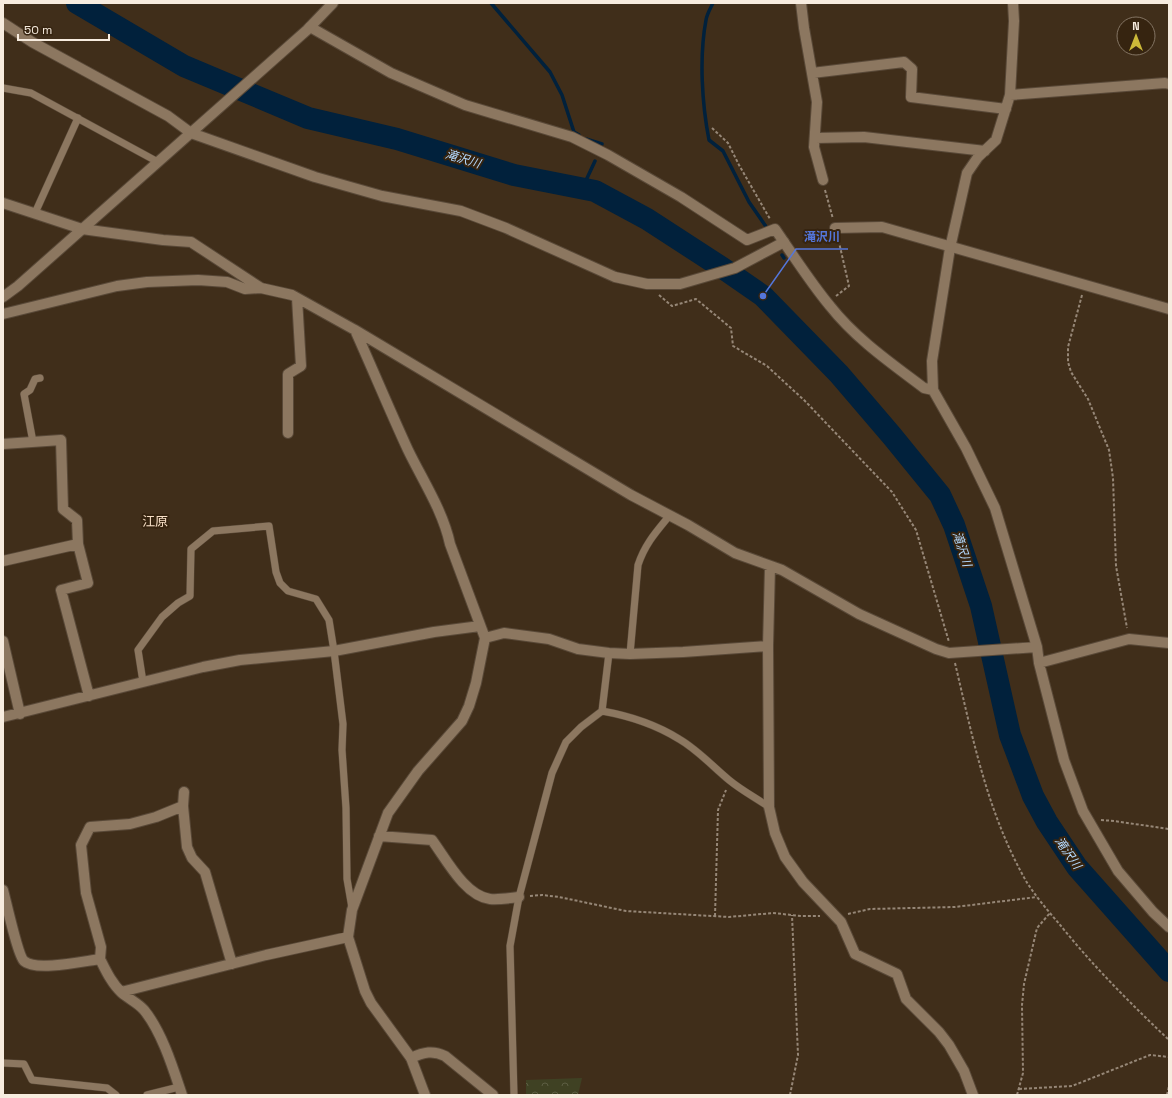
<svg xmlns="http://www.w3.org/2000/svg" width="1172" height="1098" font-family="'Space Grotesk','Noto Sans JP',sans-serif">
<defs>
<pattern id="park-crowns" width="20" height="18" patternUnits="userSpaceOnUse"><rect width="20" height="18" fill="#3f4123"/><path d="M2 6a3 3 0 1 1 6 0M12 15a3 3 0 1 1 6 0" fill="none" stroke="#5c5d42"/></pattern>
</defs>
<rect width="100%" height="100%" fill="#402e1a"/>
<path fill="url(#park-crowns)" d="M582,1078L578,1095H526V1080Z"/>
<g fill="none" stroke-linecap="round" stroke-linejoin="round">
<path stroke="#01213c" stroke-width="3.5" d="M491,3L550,72L562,95L574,132L579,135
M713,3C710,9 707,14 706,20C699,57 702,104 709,140L723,151L749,202L767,228
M586,139L602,144
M582,189L595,161
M782,255L784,258"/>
<path stroke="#01213c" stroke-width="22" d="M77,3L184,66L308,118L397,139L514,175L595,191L647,219L724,269L763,296L839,374L892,436L940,495L954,525L981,606L1010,735L1033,796L1047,822L1077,867L1169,971"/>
<g stroke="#594938" stroke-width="8">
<path id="lane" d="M3,88L31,93L158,162
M35,213L78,118
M33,442L24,394L30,390L35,379L40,378
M630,654L638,565C645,544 656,532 670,515
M143,682L138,650L162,617L178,603L190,596L191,549L213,531L269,526L276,572L280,583L288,591L316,599L329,620L334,651L343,724L342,750L346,808L347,879L352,908
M602,711L609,653
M3,1063L24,1064L32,1080L107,1088L116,1095
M147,1095L179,1087
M514,1095L510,946L519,897L552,773L566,742L581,727L602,711C630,716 655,724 679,739C698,750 712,766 729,780C741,790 756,798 769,807"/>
</g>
<g stroke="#594938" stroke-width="12">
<path id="street" d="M801,3L804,28L817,102L814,147L823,180
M1013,3L1014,21L1010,95L996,140L978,157L967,173L950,248L932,361L933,390L966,448L995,508L1037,647L1039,663L1064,760L1083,811L1118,871L1153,912L1169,927
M310,27L391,73L465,105L572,137L608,155L681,197L747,240L775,229C793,255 810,282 830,306C856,339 891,363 924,388L933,390
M812,73L904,62L912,69L911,97L1006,109
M1010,95L1165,83L1169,84
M815,138L864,137L985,151
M3,203L82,229L163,240L191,242L261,288L292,295L355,330L631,495L688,525L735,553L782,570L859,614L936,649L949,653L1037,647
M3,314L117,286L147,282L198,280L227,282L245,289L261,288
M355,330C373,370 390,411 408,450C423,481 443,511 450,544L485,638L476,683L469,706L462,721L418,771L388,813L352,910L348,937L365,991L371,1003L411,1058L425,1095
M288,433V374L301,366L297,298
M3,444L61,440L63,509L77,520L78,544L3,561
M78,544L88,583L61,590L89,696
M770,566L768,646L769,807L775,833L785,857L803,882L841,922L855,954L897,974L906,999L939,1032L949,1045L964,1071L973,1095
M485,638L504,633L549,639L578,649L609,653L630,654L683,652L768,646
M3,641L20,714
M1039,663L1129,639L1169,643
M3,717L203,667L240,660L334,651L434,632L480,626
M184,792L183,806L187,847L192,858L205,872L232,964
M379,836L432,840C446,859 465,896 490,899C499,900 510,898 519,897
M3,890C6,901 18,956 24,961C36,972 84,961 100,959C106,971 112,984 122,993C129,999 138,1003 144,1010C162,1032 173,1068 182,1095
M100,959L101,947L86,893L81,845L90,827L130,824L156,817L183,806
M121,992L266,955L348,937"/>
</g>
<g stroke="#594938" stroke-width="12">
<path id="secondary" d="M3,23L32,42L168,116L191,133L315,177L382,196L461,211L506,228L615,277L647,284H680L735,268L784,242
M835,228L882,227L1169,309
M3,297L18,286L307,30L333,3
M411,1058C424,1052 433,1050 445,1056L493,1095"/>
</g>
<path stroke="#968777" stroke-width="2" stroke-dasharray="3 2" stroke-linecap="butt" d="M712,128L728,143L739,165L770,219
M825,190L833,219
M659,295L672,306L696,299L731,328L733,346L767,366L805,401L892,492L916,530L949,642
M1082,295L1068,347V362L1071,372L1088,399L1109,450L1113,478L1116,566L1127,628
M836,296L849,286L838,238
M955,663C973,739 987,812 1026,881C1036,897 1049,912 1061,926C1094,967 1131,1004 1169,1040
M1101,820L1114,821L1169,829
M530,896L542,895L559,897L626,911L729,917L773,913L801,916H820
M848,914L870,909L955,907L1037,897
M715,916L718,810L726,790
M1019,1089L1072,1086L1150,1055L1169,1057
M790,1095L798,1055L792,915
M1017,1095L1023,1073L1022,1005L1024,984L1037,928L1050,913
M1167,1095L1169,1086"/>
<use href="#lane" stroke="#8c7760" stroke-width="7"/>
<use href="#street" stroke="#8c7760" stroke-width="10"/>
<use href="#secondary" stroke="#8c7760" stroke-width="10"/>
</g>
<g text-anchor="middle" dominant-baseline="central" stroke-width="4" stroke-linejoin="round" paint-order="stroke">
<g font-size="12" font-style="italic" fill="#b4daff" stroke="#362410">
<text transform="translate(463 159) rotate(17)">滝沢川</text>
<text transform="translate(962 549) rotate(72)">滝沢川</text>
<text transform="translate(1068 853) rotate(55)">滝沢川</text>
</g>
<g font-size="13" fill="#f8e0c7" stroke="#362410">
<text x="155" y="521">江原</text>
</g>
</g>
<path fill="none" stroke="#5476da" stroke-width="1.5" d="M763 296L796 249H848"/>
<circle fill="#5476da" stroke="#362410" stroke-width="1.5" cx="763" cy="296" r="4"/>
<g font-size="12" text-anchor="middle" font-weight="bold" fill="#5476da" stroke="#362410" stroke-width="4" stroke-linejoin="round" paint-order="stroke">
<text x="822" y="241">滝沢川</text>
</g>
<rect width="1172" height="1098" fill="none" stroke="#f7ecdf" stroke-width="8"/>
<g transform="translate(1136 36)"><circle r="19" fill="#362410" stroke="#837463"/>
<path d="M0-3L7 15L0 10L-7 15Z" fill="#ccb939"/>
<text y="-6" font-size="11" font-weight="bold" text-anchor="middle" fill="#f7ecdf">N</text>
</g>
<path d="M18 34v6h91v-6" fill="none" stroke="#f7ecdf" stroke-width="2"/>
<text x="24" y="34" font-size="12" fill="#f7ecdf" stroke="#362410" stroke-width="3" paint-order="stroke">50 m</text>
</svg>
